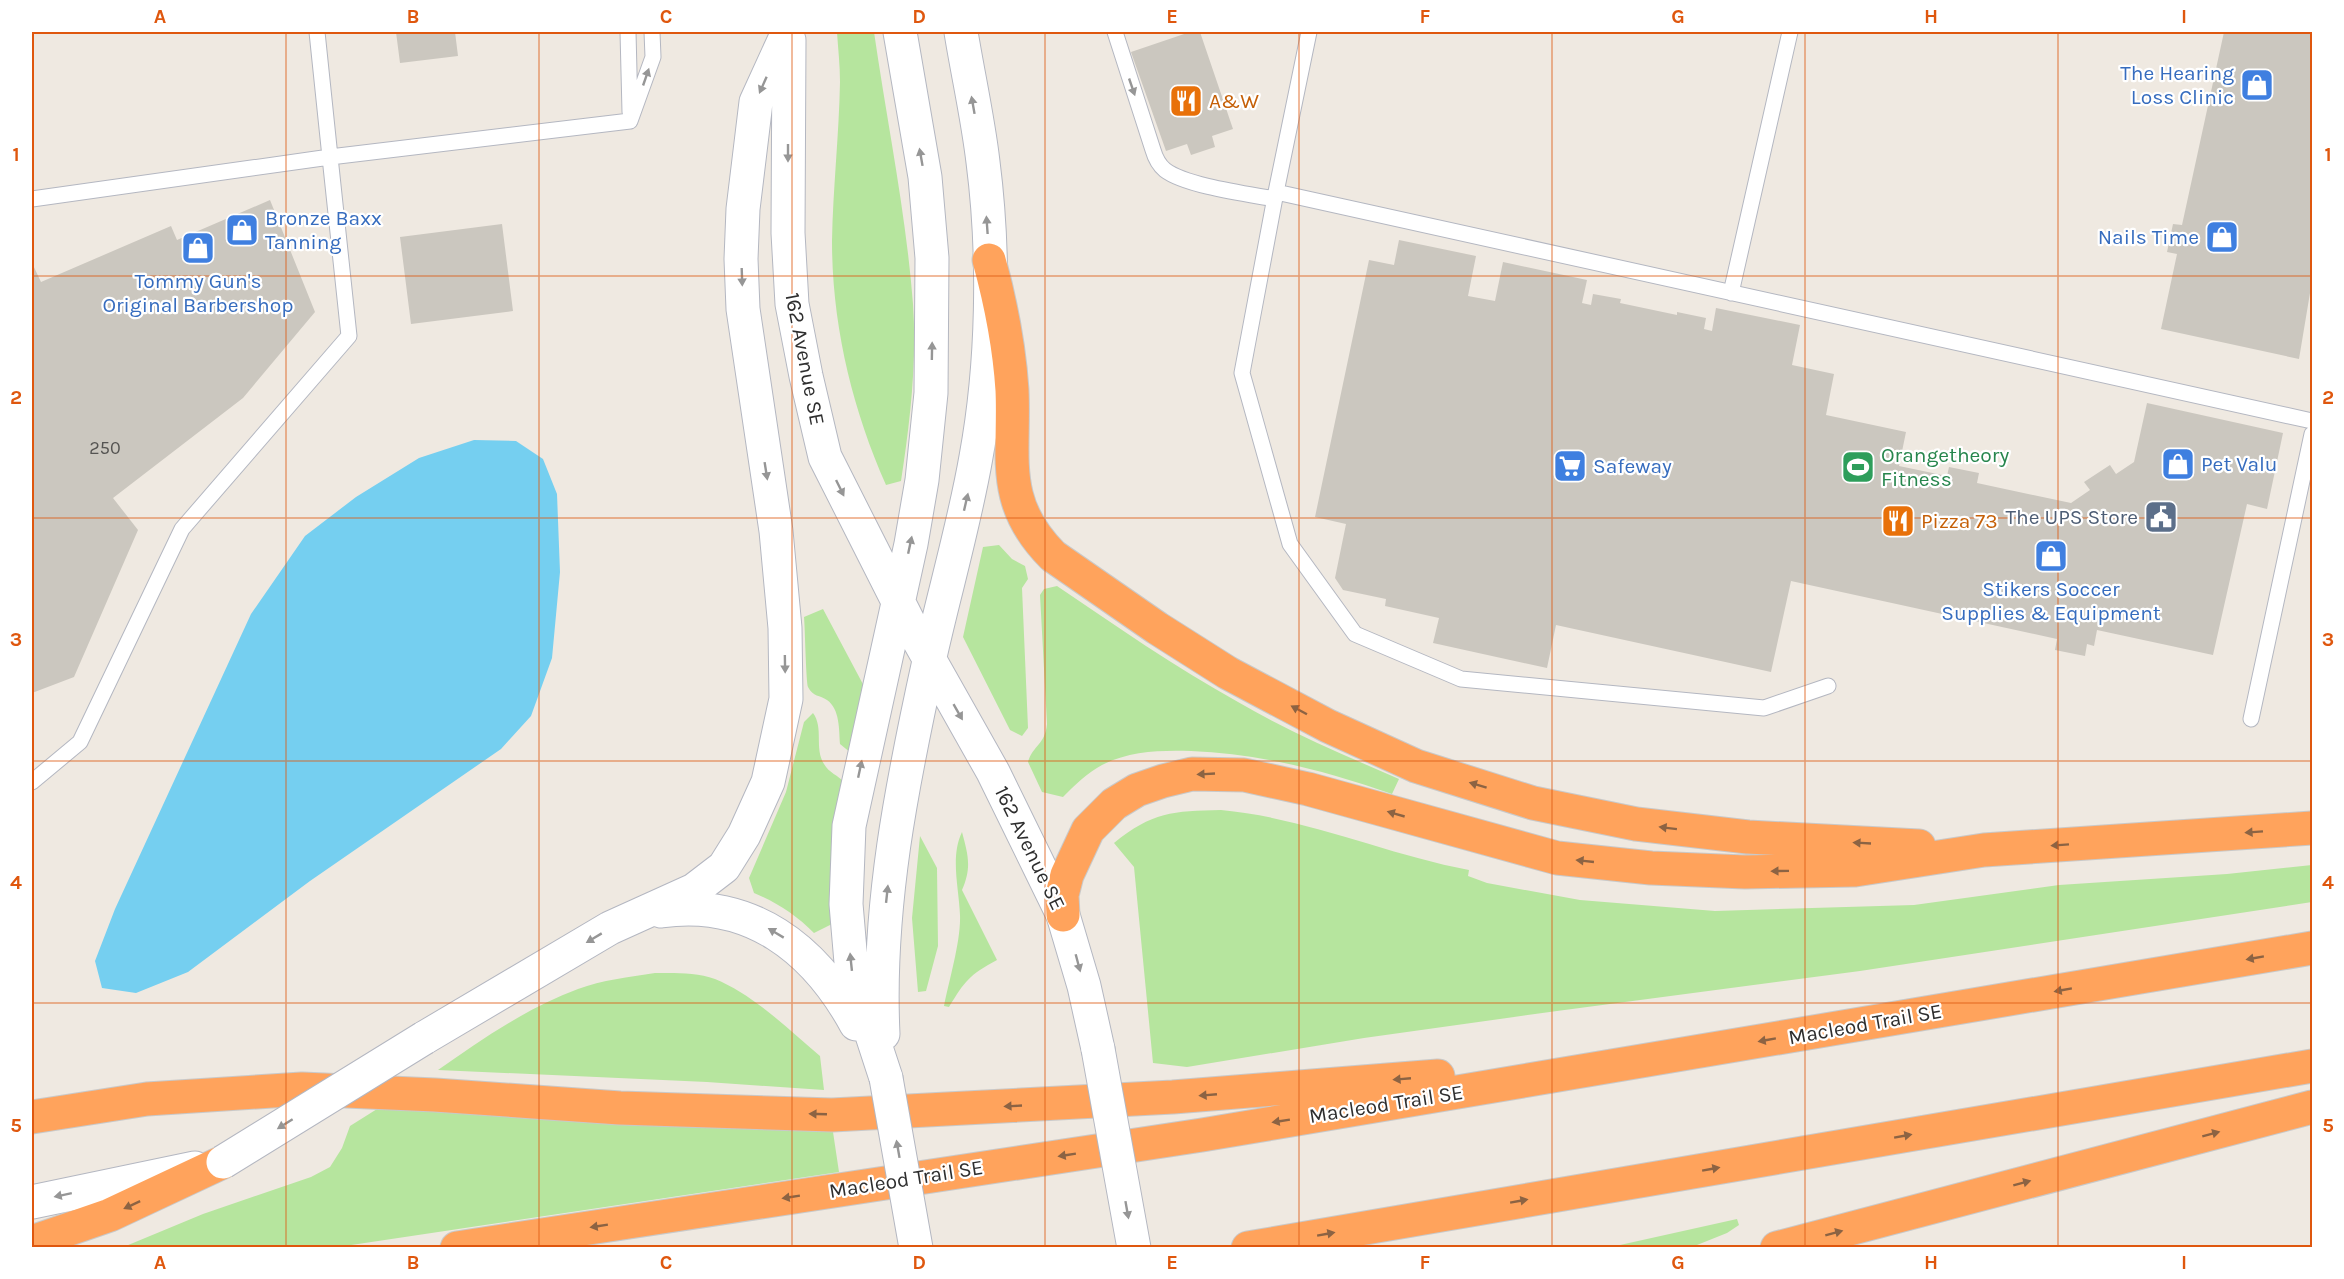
<svg xmlns="http://www.w3.org/2000/svg" width="2344" height="1279" font-family="Karla,sans-serif">
<rect width="100%" height="100%" fill="#efe9e1"/>
<path fill="#b6e59e" d="M837,32H874C887,122 906,213 913,304C917,363 910,423 901,481L886,485C852,408 832,325 832,241C833,188 839,135 840,82C840,65 838,48 837,32Z
M999,545L1012,559L1025,566L1028,579L1022,588L1028,728L1022,736L1010,730L963,637L983,547Z
M1057,586C1116,626 1175,667 1238,702C1289,732 1344,755 1399,779L1392,794C1326,771 1262,754 1191,751C1161,750 1129,751 1102,765C1087,773 1075,785 1063,797L1042,792L1028,762C1033,745 1045,745 1047,724L1040,595L1044,589Z
M823,609L865,688L851,753L840,744C839,730 840,709 827,700C820,695 813,697 808,687C806,682 805,628 804,617Z
M813,713C824,728 814,748 824,764C829,773 838,775 845,783L832,924L814,933C796,915 778,903 754,893L749,878L786,792L804,722Z
M1221,810C1307,818 1385,854 1469,870L1468,876L1487,883L1580,900L1715,911L1914,905L2059,885L2227,874L2312,865V902L1860,971L1557,1011L1364,1038L1187,1067L1153,1063L1134,867L1114,843C1152,812 1173,811 1221,810Z
M962,832C968,855 972,867 962,890L997,960C969,975 965,981 949,1007L944,1006C949,980 961,941 960,915C959,888 950,857 962,832Z
M920,836L937,868L938,946L926,991L918,992L912,918Z
M655,973C674,973 696,972 715,979C754,995 788,1029 820,1056L824,1090L707,1082L438,1070C482,1039 527,1008 578,989C602,980 629,977 655,973Z
M385,1104L627,1123L833,1132L839,1172L338,1247L121,1248L203,1214L311,1177L330,1167L342,1148L350,1126Z
M1737,1219L1739,1225L1727,1233L1692,1247H1611Z"/>
<path fill="#75cff0" d="M474,440L516,441L543,459L557,494L560,572L552,658L531,716L501,749L310,881L188,972L136,993L102,988L95,961L115,909L251,614L305,536L356,497L419,458Z"/>
<path fill="#cbc7bf" d="M396,32H455L458,56L400,63Z
M1190,32H1200L1233,129L1212,136L1215,147L1191,155L1187,144L1166,151L1131,52Z
M2224,32H2312V281L2299,359L2161,329L2177,254L2167,252L2173,224L2182,225Z
M270,200L315,312L243,398L113,498L138,530L74,677L32,693V263L41,282L171,226L177,240Z
M502,224L513,311L411,324L400,237Z
M1399,240L1476,256L1468,296L1495,301L1503,262L1587,280L1582,303L1591,305L1593,294L1621,299L1620,303L1677,315V312L1706,318L1704,329L1712,331L1716,308L1800,325L1792,365L1834,374L1826,415L1906,432L1899,466L1947,476L1949,467L1979,473L1977,483L2071,503L2090,490L2084,482L2110,465L2116,474L2134,462L2147,403L2283,433L2267,509L2247,504L2213,655L2097,630L2094,646L2087,644L2085,656L2055,650L2057,639L1791,581L1771,672L1556,625L1547,668L1433,643L1439,618L1385,606L1386,599L1343,590L1335,578L1346,524L1315,517L1369,260L1394,265Z"/>
<g fill="none" stroke-linecap="round" stroke-linejoin="round">
<g stroke="#b4b7c1" stroke-width="17">
<path id="service" d="M628,32L630,112
M1115,32L1153,150C1155,157 1159,165 1165,170C1186,186 1248,194 1275,199
M1309,32L1276,192L1242,373L1290,544L1355,634L1461,679L1764,708L1828,686
M630,121L653,57L652,32
M1276,192L2312,421
M32,199L330,157L317,32
M1731,293L1790,32
M2251,719L2312,434
M32,782L80,742L182,529L349,336L330,157L630,121"/>
</g>
<g stroke="#b4b7c1" stroke-width="35">
<path id="secondary" d="M789,40L788,233L792,304L806,376L825,457L909,623L993,772L1063,915L1084,986L1098,1049
M661,911C751,898 815,949 856,1024
M883,1034C877,908 902,784 929,661C944,593 964,526 976,457C993,365 995,255 983,162C978,119 968,75 961,32
M424,1038L610,928L694,890L724,867L744,835L768,782L786,699L785,628L776,531L743,309L741,259L743,209L756,102L788,32
M886,1078L852,974L846,904L849,826L911,544L922,480L931,393L932,258L925,177L900,32
M32,1202L195,1168"/>
</g>
<g stroke="#c9c9c9" stroke-width="35">
<path id="motorway" d="M989,260C1001,304 1009,344 1012,390C1015,458 999,502 1053,556L1157,628L1228,673L1328,726L1416,766L1533,803L1636,824L1748,837L1919,846
M1063,915L1062,895L1067,875L1088,830L1114,804L1137,790L1163,781L1192,774L1244,775L1308,789L1557,858L1651,868L1745,872L1855,870L1984,850L2312,828
M32,1117L147,1099L302,1089L435,1095L620,1108L832,1115L1173,1097L1438,1076
M32,1242L110,1215L223,1162
M457,1248L1202,1135L2312,948
M1248,1248L2312,1066
M1777,1248L2312,1107"/>
</g>
<use href="#service" stroke="#fff" stroke-width="15"/>
<use href="#secondary" stroke="#fff" stroke-width="33"/>
<use href="#motorway" stroke="#ffa35c" stroke-width="33"/>
<g stroke="#b4b7c1" stroke-width="35" stroke-linecap="butt">
<path id="secondary-bridge" d="M1098,1049L1134,1248
M886,1078L916,1248
M223,1162L424,1038"/>
</g>
<use href="#secondary-bridge" stroke="#fff" stroke-width="33"/>
</g>
<defs><path id="oneway-solid" d="M-6-.8H1V-3.2L6.5 0L1 3.2V.8H-6Z" transform="scale(1.5)"/></defs>
<g fill="#969696">
<use href="#oneway-solid" transform="translate(646 77) rotate(-71)"/>
<use href="#oneway-solid" transform="translate(763 85) rotate(114)"/>
<use href="#oneway-solid" transform="translate(1132 87) rotate(71)"/>
<use href="#oneway-solid" transform="translate(973 105) rotate(-100)"/>
<use href="#oneway-solid" transform="translate(788 153) rotate(90)"/>
<use href="#oneway-solid" transform="translate(921 157) rotate(-100)"/>
<use href="#oneway-solid" transform="translate(987 225) rotate(-94)"/>
<use href="#oneway-solid" transform="translate(742 277) rotate(88)"/>
<use href="#oneway-solid" transform="translate(932 351) rotate(-89)"/>
<use href="#oneway-solid" transform="translate(766 471) rotate(81)"/>
<use href="#oneway-solid" transform="translate(840 488) rotate(64)"/>
<use href="#oneway-solid" transform="translate(966 502) rotate(-77)"/>
<use href="#oneway-solid" transform="translate(910 545) rotate(-78)"/>
<use href="#oneway-solid" transform="translate(785 664) rotate(89)"/>
<use href="#oneway-solid" transform="translate(958 712) rotate(60)"/>
<use href="#oneway-solid" transform="translate(860 769) rotate(-78)"/>
<use href="#oneway-solid" transform="translate(887 894) rotate(-84)"/>
<use href="#oneway-solid" transform="translate(776 933) rotate(-149)"/>
<use href="#oneway-solid" transform="translate(594 938) rotate(149)"/>
<use href="#oneway-solid" transform="translate(851 962) rotate(-96)"/>
<use href="#oneway-solid" transform="translate(1078 963) rotate(75)"/>
<use href="#oneway-solid" transform="translate(285 1124) rotate(148)"/>
<use href="#oneway-solid" transform="translate(898 1149) rotate(-100)"/>
<use href="#oneway-solid" transform="translate(63 1195) rotate(168)"/>
<use href="#oneway-solid" transform="translate(1127 1210) rotate(80)"/>
</g>
<g fill="#8c6343">
<use href="#oneway-solid" transform="translate(1299 710) rotate(-152)"/>
<use href="#oneway-solid" transform="translate(1206 774) rotate(177)"/>
<use href="#oneway-solid" transform="translate(1478 785) rotate(-163)"/>
<use href="#oneway-solid" transform="translate(1396 814) rotate(-164)"/>
<use href="#oneway-solid" transform="translate(1668 828) rotate(-173)"/>
<use href="#oneway-solid" transform="translate(2254 832) rotate(176)"/>
<use href="#oneway-solid" transform="translate(1862 843) rotate(-177)"/>
<use href="#oneway-solid" transform="translate(2060 845) rotate(176)"/>
<use href="#oneway-solid" transform="translate(1585 861) rotate(-174)"/>
<use href="#oneway-solid" transform="translate(1780 871) rotate(179)"/>
<use href="#oneway-solid" transform="translate(2255 958) rotate(170)"/>
<use href="#oneway-solid" transform="translate(2063 990) rotate(170)"/>
<use href="#oneway-solid" transform="translate(1767 1040) rotate(170)"/>
<use href="#oneway-solid" transform="translate(1402 1079) rotate(175)"/>
<use href="#oneway-solid" transform="translate(1208 1095) rotate(175)"/>
<use href="#oneway-solid" transform="translate(1013 1106) rotate(177)"/>
<use href="#oneway-solid" transform="translate(818 1114) rotate(-178)"/>
<use href="#oneway-solid" transform="translate(1281 1121) rotate(171)"/>
<use href="#oneway-solid" transform="translate(2211 1134) rotate(-15)"/>
<use href="#oneway-solid" transform="translate(1903 1136) rotate(-10)"/>
<use href="#oneway-solid" transform="translate(1067 1155) rotate(171)"/>
<use href="#oneway-solid" transform="translate(1711 1169) rotate(-10)"/>
<use href="#oneway-solid" transform="translate(2022 1183) rotate(-15)"/>
<use href="#oneway-solid" transform="translate(791 1197) rotate(171)"/>
<use href="#oneway-solid" transform="translate(1519 1201) rotate(-10)"/>
<use href="#oneway-solid" transform="translate(132 1205) rotate(155)"/>
<use href="#oneway-solid" transform="translate(599 1226) rotate(171)"/>
<use href="#oneway-solid" transform="translate(1834 1233) rotate(-15)"/>
<use href="#oneway-solid" transform="translate(1326 1234) rotate(-10)"/>
</g>
<path fill="none" stroke="#df570e" stroke-width="1.5" stroke-opacity="0.55" d="M286,32V1248M539,32V1248M792,32V1248M1045,32V1248M1299,32V1248M1552,32V1248M1805,32V1248M2058,32V1248M32,276H2312M32,518H2312M32,761H2312M32,1003H2312"/>
<defs>
<g id="shop-square" transform="scale(1.725)"><rect x="-9" y="-9" width="18" height="18" rx="4" fill="#3f7fe0" stroke="#fff"/><path d="M-5-2.5h2.3a2.7 3.5 0 0 1 5.4 0H5L5.5 6h-11ZM-1.5-2.5h3a1.5 2.3 0 0 0-3 0Z" fill="#fff"/></g>
<g id="restaurant-square" transform="scale(1.725)"><rect x="-9" y="-9" width="18" height="18" rx="4" fill="#e8710a" stroke="#fff"/><path d="M-5-6h1v4h1v-4h1v4h1v-4h1v5L-1.5 .5V6h-2V.5L-5-1ZM5-6V6H3V1.5H1.5Q1.5-4 5-6Z" fill="#fff"/></g>
<g id="supermarket-square" transform="scale(1.725)"><rect x="-9" y="-9" width="18" height="18" rx="4" fill="#3f7fe0" stroke="#fff"/><path d="M-6-5.5h2.5l.6 2H6L4.5 2H-2.5L-4.4-4H-6ZM-1.5 3.2a1.3 1.3 0 1 0 .1 0ZM3 3.2a1.3 1.3 0 1 0 .1 0Z" fill="#fff"/></g>
<g id="stadium-square" transform="scale(1.725)"><rect x="-9" y="-9" width="18" height="18" rx="4" fill="#2e9e5b" stroke="#fff"/><path d="M0-5a6.5 5 0 1 0 0 10a6.5 5 0 1 0 0-10ZM-3.5-1.8h7v3.6h-7Z" fill="#fff"/></g>
<g id="civic-square" transform="scale(1.725)"><rect x="-9" y="-9" width="18" height="18" rx="4" fill="#5c6f8a" stroke="#fff"/><path d="M-.6-6.5H3V-4.5H.6V-3L4-1V1h2V6H-6V1h2V-1L-.6-3ZM-1.2 2.5V6h2.4V2.5Z" fill="#fff"/></g>
</defs>
<g fill-rule="evenodd">
<use href="#shop-square" x="2257" y="85"/>
<use href="#restaurant-square" x="1186" y="101"/>
<use href="#shop-square" x="242" y="230"/>
<use href="#shop-square" x="2222" y="237"/>
<use href="#shop-square" x="198" y="248"/>
<use href="#shop-square" x="2178" y="464"/>
<use href="#supermarket-square" x="1570" y="466"/>
<use href="#stadium-square" x="1858" y="467"/>
<use href="#civic-square" x="2161" y="517"/>
<use href="#restaurant-square" x="1898" y="521"/>
<use href="#shop-square" x="2051" y="556"/>
</g>
<g text-anchor="middle" dominant-baseline="central" stroke-width="4.5" stroke-linejoin="round" paint-order="stroke">
<g font-size="18" fill="#555452">
<text x="105" y="448">250</text>
</g>
<g font-size="21" fill="#366cbe" stroke="#fff" text-anchor="start">
<text x="2234" y="73" text-anchor="end">The Hearing<tspan x="2234" dy="24">Loss Clinic</tspan></text>
<text x="265" y="218">Bronze Baxx<tspan x="265" dy="24">Tanning</tspan></text>
<text x="2199" y="237" text-anchor="end">Nails Time</text>
<text x="198" y="281" text-anchor="middle">Tommy Gun's<tspan x="198" dy="24">Original Barbershop</tspan></text>
<text x="2201" y="464">Pet Valu</text>
<text x="1593" y="466">Safeway</text>
<text x="2051" y="589" text-anchor="middle">Stikers Soccer<tspan x="2051" dy="24">Supplies &amp; Equipment</tspan></text>
</g>
<g font-size="21" fill="#c56008" stroke="#fff" text-anchor="start">
<text x="1209" y="101">A&amp;W</text>
<text x="1921" y="521">Pizza 73</text>
</g>
<g font-size="21" fill="#2e2e2e" stroke="#fff">
<text transform="translate(805 359) rotate(79)">162 Avenue SE</text>
<text transform="translate(1030 848) rotate(64)">162 Avenue SE</text>
<text transform="translate(1865 1024) rotate(-10)">Macleod Trail SE</text>
<text transform="translate(1386 1104) rotate(-9)">Macleod Trail SE</text>
<text transform="translate(906 1179) rotate(-9)">Macleod Trail SE</text>
</g>
<g font-size="21" fill="#27864d" stroke="#fff" text-anchor="start">
<text x="1881" y="455">Orangetheory<tspan x="1881" dy="24">Fitness</tspan></text>
</g>
<g font-size="21" fill="#4e5e75" stroke="#fff" text-anchor="end">
<text x="2138" y="517">The UPS Store</text>
</g>
</g>
<rect width="2344" height="1279" fill="none" stroke="#ffffff" stroke-width="66"/>
<rect x="33" y="33" width="2278" height="1213" fill="none" stroke="#df570e" stroke-width="2"/>
<g font-size="20" text-anchor="middle" font-weight="bold" fill="#df570e">
<text x="160" y="23">A</text>
<text x="413" y="23">B</text>
<text x="666" y="23">C</text>
<text x="919" y="23">D</text>
<text x="1172" y="23">E</text>
<text x="1425" y="23">F</text>
<text x="1678" y="23">G</text>
<text x="1931" y="23">H</text>
<text x="2184" y="23">I</text>
<text x="16" y="161">1</text>
<text x="2328" y="161">1</text>
<text x="16" y="404">2</text>
<text x="2328" y="404">2</text>
<text x="16" y="646">3</text>
<text x="2328" y="646">3</text>
<text x="16" y="889">4</text>
<text x="2328" y="889">4</text>
<text x="16" y="1132">5</text>
<text x="2328" y="1132">5</text>
<text x="160" y="1269">A</text>
<text x="413" y="1269">B</text>
<text x="666" y="1269">C</text>
<text x="919" y="1269">D</text>
<text x="1172" y="1269">E</text>
<text x="1425" y="1269">F</text>
<text x="1678" y="1269">G</text>
<text x="1931" y="1269">H</text>
<text x="2184" y="1269">I</text>
</g>
</svg>
